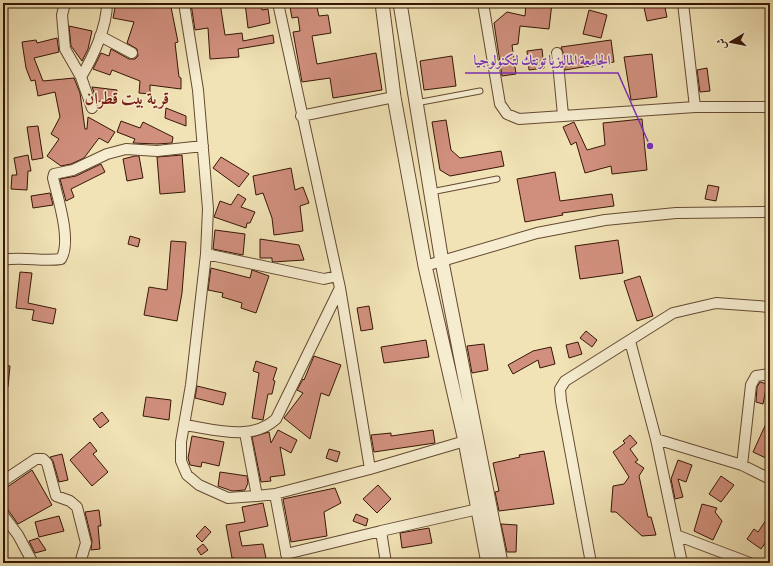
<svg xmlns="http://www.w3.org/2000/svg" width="773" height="566" font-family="'Libre Bodoni',Amiri,serif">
<rect width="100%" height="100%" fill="#f1e3b6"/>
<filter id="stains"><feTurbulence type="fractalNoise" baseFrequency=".005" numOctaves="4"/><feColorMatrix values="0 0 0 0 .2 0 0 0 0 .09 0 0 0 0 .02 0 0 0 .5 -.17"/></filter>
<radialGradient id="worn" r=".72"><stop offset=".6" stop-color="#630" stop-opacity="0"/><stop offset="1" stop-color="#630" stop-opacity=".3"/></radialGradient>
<path fill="#d1907e" stroke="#361605" d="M116,3H157L171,7L178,42L175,43L179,77L181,78V89L150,85V94L139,93L140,81L112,70L110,75L93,69L101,53L109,56L111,49L129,59H135L138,56L137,49L127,43L134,22L113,18Z
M199,3H220L225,35L242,33L243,41L273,35L274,43L238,49L239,57L210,59L208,28L195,30L191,4Z
M245,3H261L262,10L268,9L270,23L248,28Z
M307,3H316L319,16L328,15L331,33L312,36L317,64L376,53L382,90L333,98L330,78L302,82L293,32L300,31L298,17L292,18L290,7Z
M526,3H552L549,29L520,26L518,44L512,45L516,74L502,76L494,23L507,12L525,16Z
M643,3H664L667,17L647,21Z
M589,10L607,15L601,38L583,34Z
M69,26L92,31L88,49L82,61L71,46Z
M57,38L59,52L34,58L43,81L74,78L80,93L85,129H87L88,117L115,132L108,143L99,138L84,158L71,164L61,166L47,156L59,139L51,134L60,117L55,92L38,96L35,80L31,81L26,68L22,42L36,40L37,43Z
M611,40L614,62L565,70L563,52L561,47Z
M542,49L544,68L529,70L527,51Z
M652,54L657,97L631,100L624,57Z
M452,56L456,86L424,90L420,61Z
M707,68L710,91L700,92L697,70Z
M92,87L117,90L115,103L97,101Z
M166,108L186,116V126L165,118Z
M642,119L647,170L612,174L611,166L585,173L576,142L571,145L563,127L574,122L587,150L605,145L603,123Z
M446,120L451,150L460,158L501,151L504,166L450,176L440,170L432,122Z
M121,121L140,128L143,122L173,137L172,143L157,144L133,143L135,139L117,132Z
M38,126L43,158L32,160L27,127Z
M28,155L31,171H28L27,190L11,189L12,175H17L14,158Z
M182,155L185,192L160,194L157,157Z
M135,156H139L143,178L127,181L123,159Z
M221,157L249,174L239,187L213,168Z
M101,164L105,172L71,189L74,197L66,201L60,179L76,176Z
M291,168L295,190L303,187L309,203L300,206L303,231L274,235L272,218L263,193L256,195L253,176Z
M555,172L560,201L612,194L614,206L562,213L563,215L525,222L517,179Z
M708,185L719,187L716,201L705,199Z
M50,193L53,205L33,208L31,196Z
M238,194L246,199L241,207L255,212L250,223H247L246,228L214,217L220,201L231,205Z
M215,230L245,234L243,255L213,249Z
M130,236L140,239L138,247L128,244Z
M260,239L299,245L304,260L273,262L272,261V258H260Z
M618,240L623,273L580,279L575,246Z
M171,241L186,242L182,293L177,321L144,315L149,287L167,290Z
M211,268L250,278L252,270L269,276L256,313L241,308L242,303L222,297L223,293L208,290Z
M20,272L32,273L28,303L56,309L53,324L32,320L34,310L16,308Z
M640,276L653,316L637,321L624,281Z
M369,306L373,329L361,331L357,308Z
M586,331L597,340L592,347L580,338Z
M426,340L429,357L384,363L381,347Z
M578,342L582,354L569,358L566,345Z
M484,344L488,370L472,373L467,346Z
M551,347L555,364L540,368L538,360L513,374L508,365L533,351Z
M314,356L341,365L329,396L321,393L310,439L284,418L303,393L297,390L303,379L304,380Z
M256,361L277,368L273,380L275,381L272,394H268L263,420L252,418L259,373L253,371Z
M3,365L10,366L8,387L3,386Z
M760,382L767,384L763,404L756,402L757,387Z
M197,386L226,393L223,405L195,398Z
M146,397L171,400L169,420L143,416Z
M102,412L109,421L100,428L93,419Z
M770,415V460L753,452Z
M278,430L297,440L291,453L280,447L285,475L270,477L271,481L261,482L252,437L269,432L271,443Z
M433,430L435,443L374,452L371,435L391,433V436Z
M630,435L637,443L630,449L638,460L635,462L644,468L639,476L648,517H651L656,535L642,536L616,512H611L613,486L624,484L629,477L613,452L625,443L623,441Z
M192,436L224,442L219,466L202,462L201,467L190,465L188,458Z
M90,442L97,451L93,454L108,472L92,486L70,460Z
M329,449L340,452L337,462L326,458Z
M544,451L554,504L499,511L495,492L499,491L493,463L520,457L519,455Z
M62,454L68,480L59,482L53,461L50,457Z
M678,460L692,465L686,482L678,479L683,497L675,499L671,479Z
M32,470L52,505L18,524L8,510L3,498V490Z
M220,472L247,476L248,483L245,490L232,491L218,486Z
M721,476L734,485L721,502L709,494Z
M378,485L391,499L377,513L363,499Z
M335,488L341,503L324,512L327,536L291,542L283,499Z
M263,503L268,526L239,532L242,546L263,544L267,563H235V558H232L226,525L245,522L242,507Z
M702,504L717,508L715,512L722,521L713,540L694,531Z
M99,510L101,526H98L100,549L91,550L92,541L85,512Z
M356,514L368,519L366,526L353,521Z
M770,514V536L761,549L747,539L754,529L758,532Z
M59,516L64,531L39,537L35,522Z
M501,524L517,525L516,552H507Z
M205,526L211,532L202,542L196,536Z
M429,528L432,543L402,548L400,533Z
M38,538L46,550L35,553L29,541Z
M203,544L208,550L201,555L197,549Z"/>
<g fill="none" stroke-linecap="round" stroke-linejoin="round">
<g stroke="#654931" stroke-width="7">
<path id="service" d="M416,103L480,91
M431,192L497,179"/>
</g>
<g stroke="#654931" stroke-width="12">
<path id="minor" d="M65,3L62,15L65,49L81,77L92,108
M184,3L198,90L208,209L206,254L191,385L181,442V461L187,475L199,485L228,498L257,496L275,494L370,469L465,441
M278,3L340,288L370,469
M483,3L500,104L507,114L519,119L695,107H770
M683,3L695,107
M100,36L132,53
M557,53L563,115
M81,77C93,57 107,27 107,3
M301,116L394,97
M206,254L324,279L337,276
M3,260C22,256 42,262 61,259C72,241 58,199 53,178L54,174L73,170L107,154L126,149L157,151L203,146
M425,266L537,233L605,220L676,213L770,212
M630,341L656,439L682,563
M184,425C214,429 251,442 276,419L340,288
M245,433L257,496
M656,439L742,465L770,479
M742,465L751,385L756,376L770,374
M3,481L36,459H43L47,463L56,496L70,501L77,507L86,543L80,563
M275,494L288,563
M3,515L18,535L33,563
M381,531L478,509
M676,535L750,563
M286,554L381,531L386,563
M591,563L561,401L560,389L565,381L673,313L716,303L770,307"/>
</g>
<g stroke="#654931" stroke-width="15">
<path id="tertiary" d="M382,3L394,97L425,266L465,441L488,563
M400,3L442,262L501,563"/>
</g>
<use href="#service" stroke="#f6edd0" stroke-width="5"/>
<use href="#minor" stroke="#f6edd0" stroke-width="10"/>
<use href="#tertiary" stroke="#f6edd0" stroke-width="13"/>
</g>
<g text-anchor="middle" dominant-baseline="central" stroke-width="3" stroke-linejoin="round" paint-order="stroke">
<g font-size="17" font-weight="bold" fill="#7a1f14" stroke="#f6edd0">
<text x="127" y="99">قرية بيت قطران</text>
</g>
</g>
<path fill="none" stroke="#7b2cbf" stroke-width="1.5" d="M650 146L618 73H465"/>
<circle fill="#7b2cbf" stroke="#f6edd0" stroke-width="1.5" cx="650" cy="146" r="4"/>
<g font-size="14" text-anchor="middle" font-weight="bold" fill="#7b2cbf" stroke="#f6edd0" stroke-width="3" stroke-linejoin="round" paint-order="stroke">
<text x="542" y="65">الجامعة الماليزيا تونتك لتكنولوجيا</text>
</g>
<rect width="773" height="566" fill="none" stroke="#f1e3b6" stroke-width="16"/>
<rect x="4" y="4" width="765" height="558" fill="none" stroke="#361605" stroke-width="2"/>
<rect x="8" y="8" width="757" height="550" fill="none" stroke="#361605"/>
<g transform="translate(731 42) rotate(260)" stroke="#f6edd0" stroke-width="3" paint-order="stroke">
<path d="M0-3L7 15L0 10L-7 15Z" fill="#361605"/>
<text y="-6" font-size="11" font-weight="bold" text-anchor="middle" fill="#361605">ش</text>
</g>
<rect width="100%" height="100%" filter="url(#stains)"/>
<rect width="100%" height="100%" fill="url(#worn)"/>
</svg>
